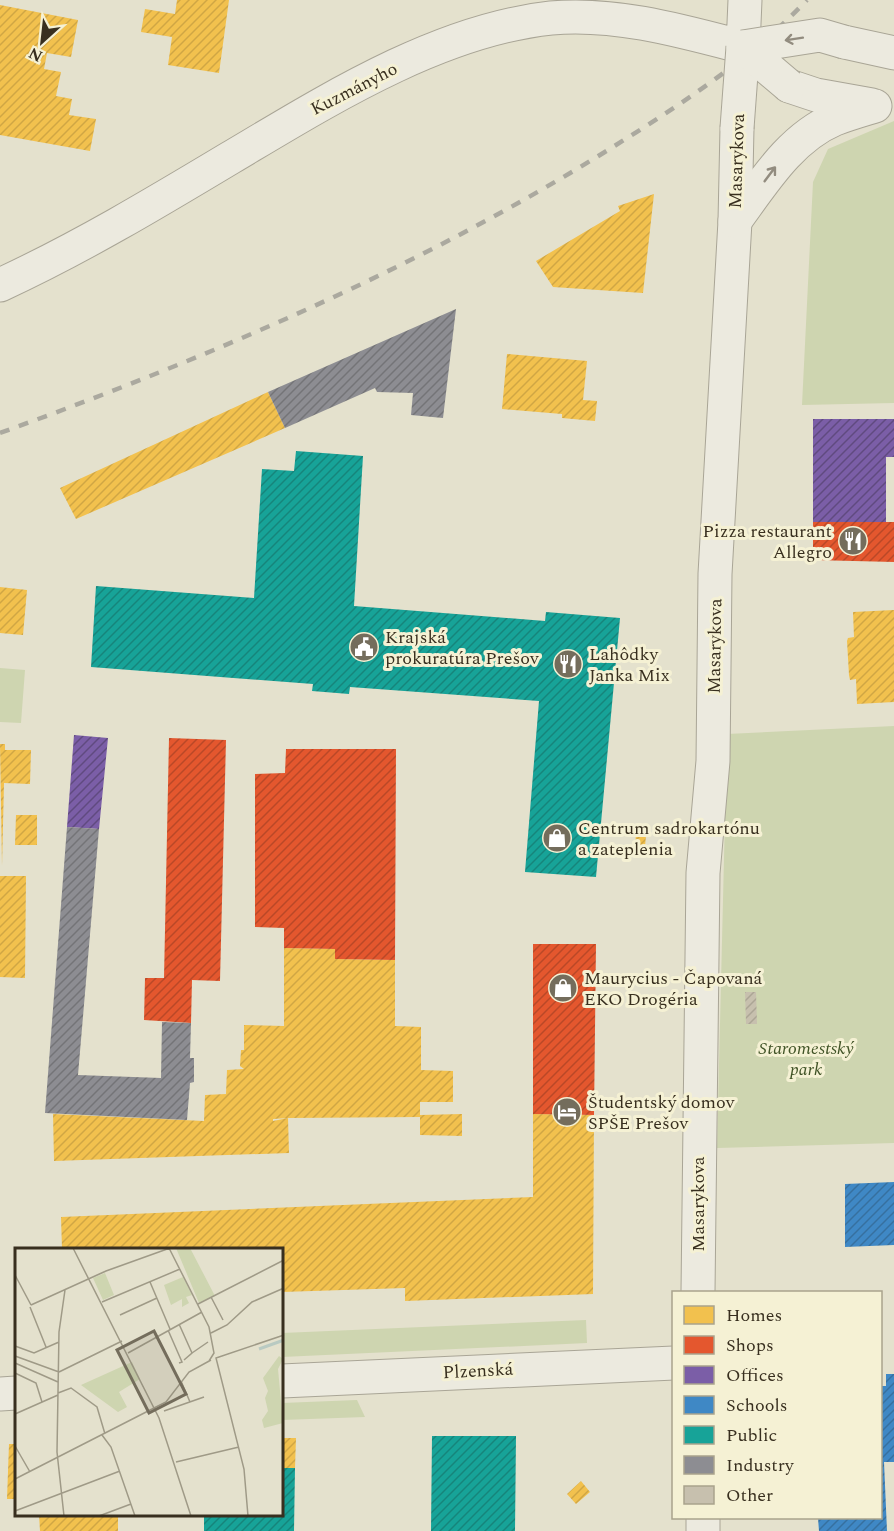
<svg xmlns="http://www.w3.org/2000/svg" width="894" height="1531" font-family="Spectral,serif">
<defs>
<pattern id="homes-hatch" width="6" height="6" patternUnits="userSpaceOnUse" patternTransform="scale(1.5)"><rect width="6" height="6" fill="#f2c14e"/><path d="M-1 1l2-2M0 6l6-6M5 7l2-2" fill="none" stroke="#d0a644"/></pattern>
<pattern id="shops-hatch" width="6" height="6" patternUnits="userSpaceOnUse" patternTransform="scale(1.5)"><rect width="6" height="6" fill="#e4572e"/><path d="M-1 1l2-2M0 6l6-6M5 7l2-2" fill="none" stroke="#ba4827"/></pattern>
<pattern id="offices-hatch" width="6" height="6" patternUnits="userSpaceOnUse" patternTransform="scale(1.5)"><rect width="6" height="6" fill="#7b5ea7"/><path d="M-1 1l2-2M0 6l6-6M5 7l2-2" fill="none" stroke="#604a80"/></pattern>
<pattern id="schools-hatch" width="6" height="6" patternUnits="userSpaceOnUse" patternTransform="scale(1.5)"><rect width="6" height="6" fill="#3f88c5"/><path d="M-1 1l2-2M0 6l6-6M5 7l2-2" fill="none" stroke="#36709f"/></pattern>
<pattern id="public-hatch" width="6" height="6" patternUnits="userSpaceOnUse" patternTransform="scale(1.5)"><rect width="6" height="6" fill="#17a398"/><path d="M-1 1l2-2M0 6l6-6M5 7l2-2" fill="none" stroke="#16857b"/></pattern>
<pattern id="industry-hatch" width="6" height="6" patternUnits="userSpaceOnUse" patternTransform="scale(1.5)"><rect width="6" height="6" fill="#8d8d92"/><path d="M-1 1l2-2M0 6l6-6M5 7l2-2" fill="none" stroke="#747477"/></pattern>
<pattern id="building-hatch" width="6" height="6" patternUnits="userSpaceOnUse" patternTransform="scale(1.5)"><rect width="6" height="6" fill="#c7c0ae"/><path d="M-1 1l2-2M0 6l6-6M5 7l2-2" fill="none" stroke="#aca595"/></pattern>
</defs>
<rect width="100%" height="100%" fill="#e4e1cd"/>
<path fill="#ced5b0" d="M894,121V403L802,405L813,182L828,149Z
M0,668L25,670L21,723L0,722Z
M894,726V1143L717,1148L727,734Z
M586,1320L587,1343L282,1357V1333Z
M357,1400L365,1417L282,1420V1403Z"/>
<path fill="url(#homes-hatch)" d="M177,0H229L219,73L168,65L172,37L141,32L145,9L175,14Z
M0,5L78,20L71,57L47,53L44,69L61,72L56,96L72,99L69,115L96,119L90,151L0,135Z
M654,194L643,293L553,287L536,261L620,211L618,206Z
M507,354L587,361L583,400L597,401L595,421L562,418V414L502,409Z
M268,392L285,428L76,519L60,488Z
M0,587L27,590L23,635L0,633Z
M894,610V702L857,704L856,679L850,680L849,675L847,641L848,638L854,637L853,612Z
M0,744H5V750H31L30,784L4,783L2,866Z
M16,815H37V845H15Z
M637,824L647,825L644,857L634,856Z
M0,876H26L25,978L0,977Z
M284,948L335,949V959L395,960V1026L421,1027V1070L453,1071V1102H420V1115L462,1114V1136L420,1135V1117L289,1118L273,1119V1121L288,1118L289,1153L54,1161L53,1114L204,1121L205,1095L226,1094L227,1070L244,1069L240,1066L241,1050H244V1025L284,1026Z
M533,1114L594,1115L593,1294L405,1301V1288L282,1292V1249H62L61,1217L533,1197Z
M282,1438H296L295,1468H282Z
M9,1444H16V1499H7Z
M581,1481L590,1492L576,1504L567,1494Z
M39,1514H118V1531H40Z"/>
<path fill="url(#shops-hatch)" d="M813,522H894V562L813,560Z
M169,738L226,740L220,981L192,980L191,1023L144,1020L145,978H164Z
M286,749H396L395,960L335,959V949L284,948V928L255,927V774L285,773Z
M533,944H596L594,1115L533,1114Z"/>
<path fill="url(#offices-hatch)" d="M813,419H894V457H886V522H813Z
M74,735L108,738L99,829L67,827Z"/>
<path fill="url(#schools-hatch)" d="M894,1182V1245L845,1247V1184Z
M886,1374H894V1462H884L887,1531H819L818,1518H880V1386H886Z"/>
<path fill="url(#public-hatch)" d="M296,451L363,456L354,606L545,621L546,612L620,618L596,877L525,872L539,701L350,687L349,694L312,691L313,684L91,667L96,586L254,598L262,469L294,471Z
M432,1436H516L515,1531H431Z
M282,1468H295L294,1531H204V1514H282Z"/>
<path fill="url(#industry-hatch)" d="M456,309L443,418L411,415L413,393L377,392L375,388L285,428L268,392Z
M67,827L99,829L78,1075L161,1078L162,1022L191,1023L190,1058H194V1082L190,1083L187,1120L45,1113Z"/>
<path fill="url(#building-hatch)" d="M745,992H756L757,1024H746Z"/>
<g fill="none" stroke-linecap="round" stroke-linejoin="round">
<g stroke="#a9a596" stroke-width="35">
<path id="minor" d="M698,1292L703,873L713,761L715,574L735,221L737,128
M282,1381L674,1363
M0,1394L16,1393
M703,1518V1531"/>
</g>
<g stroke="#a9a596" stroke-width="35">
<path id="tertiary" d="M844,42L894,53
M789,86L816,95L872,105
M735,221C763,183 790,138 835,119C848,114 862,110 875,106
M0,285C80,248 155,203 230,158C326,101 438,30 551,18C615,12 682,31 743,47L745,0"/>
</g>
<use href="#minor" stroke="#eceadf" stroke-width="33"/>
<use href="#tertiary" stroke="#eceadf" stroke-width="33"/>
<path stroke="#aba99f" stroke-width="4.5" stroke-dasharray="10 10" stroke-linecap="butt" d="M0,433C210,357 418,268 608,150C677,107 750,60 807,0"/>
<g stroke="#a9a596" stroke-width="35" stroke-linecap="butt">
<path id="minor-bridge" d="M737,128L743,47"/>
</g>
<g stroke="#a9a596" stroke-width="35" stroke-linecap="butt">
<path id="tertiary-bridge" d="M743,47L820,35L844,42
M743,47L789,86"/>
</g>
<use href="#minor-bridge" stroke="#eceadf" stroke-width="33"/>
<use href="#tertiary-bridge" stroke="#eceadf" stroke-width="33"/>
</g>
<defs><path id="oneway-shaft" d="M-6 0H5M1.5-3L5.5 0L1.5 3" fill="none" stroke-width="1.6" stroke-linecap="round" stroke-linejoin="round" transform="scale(1.5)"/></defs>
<g stroke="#928c7f">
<use href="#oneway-shaft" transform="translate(794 39) rotate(171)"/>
<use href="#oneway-shaft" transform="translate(770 174) rotate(-53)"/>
</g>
<defs>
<g id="restaurant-disc" transform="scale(1.5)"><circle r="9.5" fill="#746d5c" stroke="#f5f1d4"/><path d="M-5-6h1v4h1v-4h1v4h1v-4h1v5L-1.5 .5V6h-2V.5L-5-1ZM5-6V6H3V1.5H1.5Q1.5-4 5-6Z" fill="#fff"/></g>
<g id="civic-disc" transform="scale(1.5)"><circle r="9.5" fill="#746d5c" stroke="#f5f1d4"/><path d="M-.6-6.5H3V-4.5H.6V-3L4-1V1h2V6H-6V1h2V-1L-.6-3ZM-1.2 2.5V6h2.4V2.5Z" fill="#fff"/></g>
<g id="shop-disc" transform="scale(1.5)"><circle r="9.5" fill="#746d5c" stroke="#f5f1d4"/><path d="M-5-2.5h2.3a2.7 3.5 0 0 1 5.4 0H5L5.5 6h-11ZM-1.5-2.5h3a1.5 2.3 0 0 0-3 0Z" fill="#fff"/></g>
<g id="hotel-disc" transform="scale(1.5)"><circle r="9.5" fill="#746d5c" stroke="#f5f1d4"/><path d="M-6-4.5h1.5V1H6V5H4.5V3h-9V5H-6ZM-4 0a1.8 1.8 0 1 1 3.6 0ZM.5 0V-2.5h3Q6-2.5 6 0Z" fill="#fff"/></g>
</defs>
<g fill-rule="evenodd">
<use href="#restaurant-disc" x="853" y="541"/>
<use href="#civic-disc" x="364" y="647"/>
<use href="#restaurant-disc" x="568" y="664"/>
<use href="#shop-disc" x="557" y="838"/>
<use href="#shop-disc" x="563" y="988"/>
<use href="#hotel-disc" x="567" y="1112"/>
</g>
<g text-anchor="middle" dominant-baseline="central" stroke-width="6" stroke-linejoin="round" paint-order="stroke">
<g font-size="18" fill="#382f1f" stroke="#f5f1d4">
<text transform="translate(354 89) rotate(-27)">Kuzmányho</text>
<text transform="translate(737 161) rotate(-88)">Masarykova</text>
<text transform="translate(715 646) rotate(-89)">Masarykova</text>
<text transform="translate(698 1204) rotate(-90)">Masarykova</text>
<text transform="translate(478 1371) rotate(-3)">Plzenská</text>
</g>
<g font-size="18" fill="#382f1f" stroke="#f5f1d4" text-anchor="start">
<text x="832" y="531" text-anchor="end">Pizza restaurant<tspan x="832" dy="21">Allegro</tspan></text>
<text x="385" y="637">Krajská<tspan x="385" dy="21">prokuratúra Prešov</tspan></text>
<text x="589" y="654">Lahôdky<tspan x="589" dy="21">Janka Mix</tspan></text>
<text x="578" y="828">Centrum sadrokartónu<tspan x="578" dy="21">a zateplenia</tspan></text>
<text x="584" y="978">Maurycius - Čapovaná<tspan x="584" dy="21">EKO Drogéria</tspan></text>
<text x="588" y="1102">Študentský domov<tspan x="588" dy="21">SPŠE Prešov</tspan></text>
</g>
<g font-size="18" font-style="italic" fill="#405326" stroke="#f5f1d4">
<text x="806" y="1048">Staromestský<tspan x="806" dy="21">park</tspan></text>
</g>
</g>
<g transform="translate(15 1248)">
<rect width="268" height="268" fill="#e4e1cd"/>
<path d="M161,0H175L200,48L184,55ZM90,25L99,47L88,52L78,30ZM168,29L177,47L171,49L174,55L167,59V51L156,57L149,37ZM117,114L125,131L104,144L112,159L103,164L66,137Z" fill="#ced5b0"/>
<path d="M264,108L268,111L263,121L268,175L249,180L247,172L253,163L250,150L253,143L248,130Z" fill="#ced5b0"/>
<path fill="none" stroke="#b9cac2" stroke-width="3" d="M244,101L269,92"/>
<path fill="none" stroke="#9f9a87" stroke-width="1.5" d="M58,0L144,170L176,268M154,0L194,79L199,105L194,113M0,27L16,57M135,34L155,81M196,49L208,72M87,54L165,21M183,56L269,12M16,57L91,23L155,0M15,59L31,99M105,67L142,50M164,76L177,105L169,112M153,82L167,114L164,115M196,85L212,77L237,54L269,40M0,98L19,105L44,94M113,105L187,64M177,105L193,94M0,108L44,124M0,115L43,134M44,124L107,93M0,125L21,135L27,154M166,133L175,154M43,145L56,140L82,159L90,186M137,161L151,154L174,124L196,112M149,163L189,149M0,166L43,147M87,187L96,199L120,268M0,198L15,224M161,214L224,199M0,231L139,160M0,263L105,223M49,268L42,204L44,84L50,42M84,268L116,256M233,268L229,221L201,110L269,87"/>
<path fill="#746d5c" fill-opacity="0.15" stroke="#746d5c" stroke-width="3" d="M139,83L171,146L134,165L102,102Z"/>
<rect width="268" height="268" fill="none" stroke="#382f1f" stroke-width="3"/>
</g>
<rect x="672" y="1291" width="210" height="228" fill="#f5f1d4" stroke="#a9a38c" stroke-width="1.5"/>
<rect x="684" y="1306" width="30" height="18" fill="#f2c14e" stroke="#a9a38c" stroke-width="1.5"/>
<text x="726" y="1321" font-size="18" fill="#382f1f">Homes</text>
<rect x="684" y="1336" width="30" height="18" fill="#e4572e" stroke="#a9a38c" stroke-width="1.5"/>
<text x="726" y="1351" font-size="18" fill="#382f1f">Shops</text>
<rect x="684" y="1366" width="30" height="18" fill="#7b5ea7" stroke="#a9a38c" stroke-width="1.5"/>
<text x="726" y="1381" font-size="18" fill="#382f1f">Offices</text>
<rect x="684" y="1396" width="30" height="18" fill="#3f88c5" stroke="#a9a38c" stroke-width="1.5"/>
<text x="726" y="1411" font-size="18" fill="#382f1f">Schools</text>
<rect x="684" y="1426" width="30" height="18" fill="#17a398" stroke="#a9a38c" stroke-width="1.5"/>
<text x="726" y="1441" font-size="18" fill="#382f1f">Public</text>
<rect x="684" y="1456" width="30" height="18" fill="#8d8d92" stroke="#a9a38c" stroke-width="1.5"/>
<text x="726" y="1471" font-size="18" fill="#382f1f">Industry</text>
<rect x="684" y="1486" width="30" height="18" fill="#c7c0ae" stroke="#a9a38c" stroke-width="1.5"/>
<text x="726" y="1501" font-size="18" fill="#382f1f">Other</text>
<g transform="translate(42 42) rotate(207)" stroke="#f5f1d4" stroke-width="4.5" paint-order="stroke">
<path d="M0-4.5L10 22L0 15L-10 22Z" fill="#382f1f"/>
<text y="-9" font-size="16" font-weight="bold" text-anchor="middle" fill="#382f1f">N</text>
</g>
</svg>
